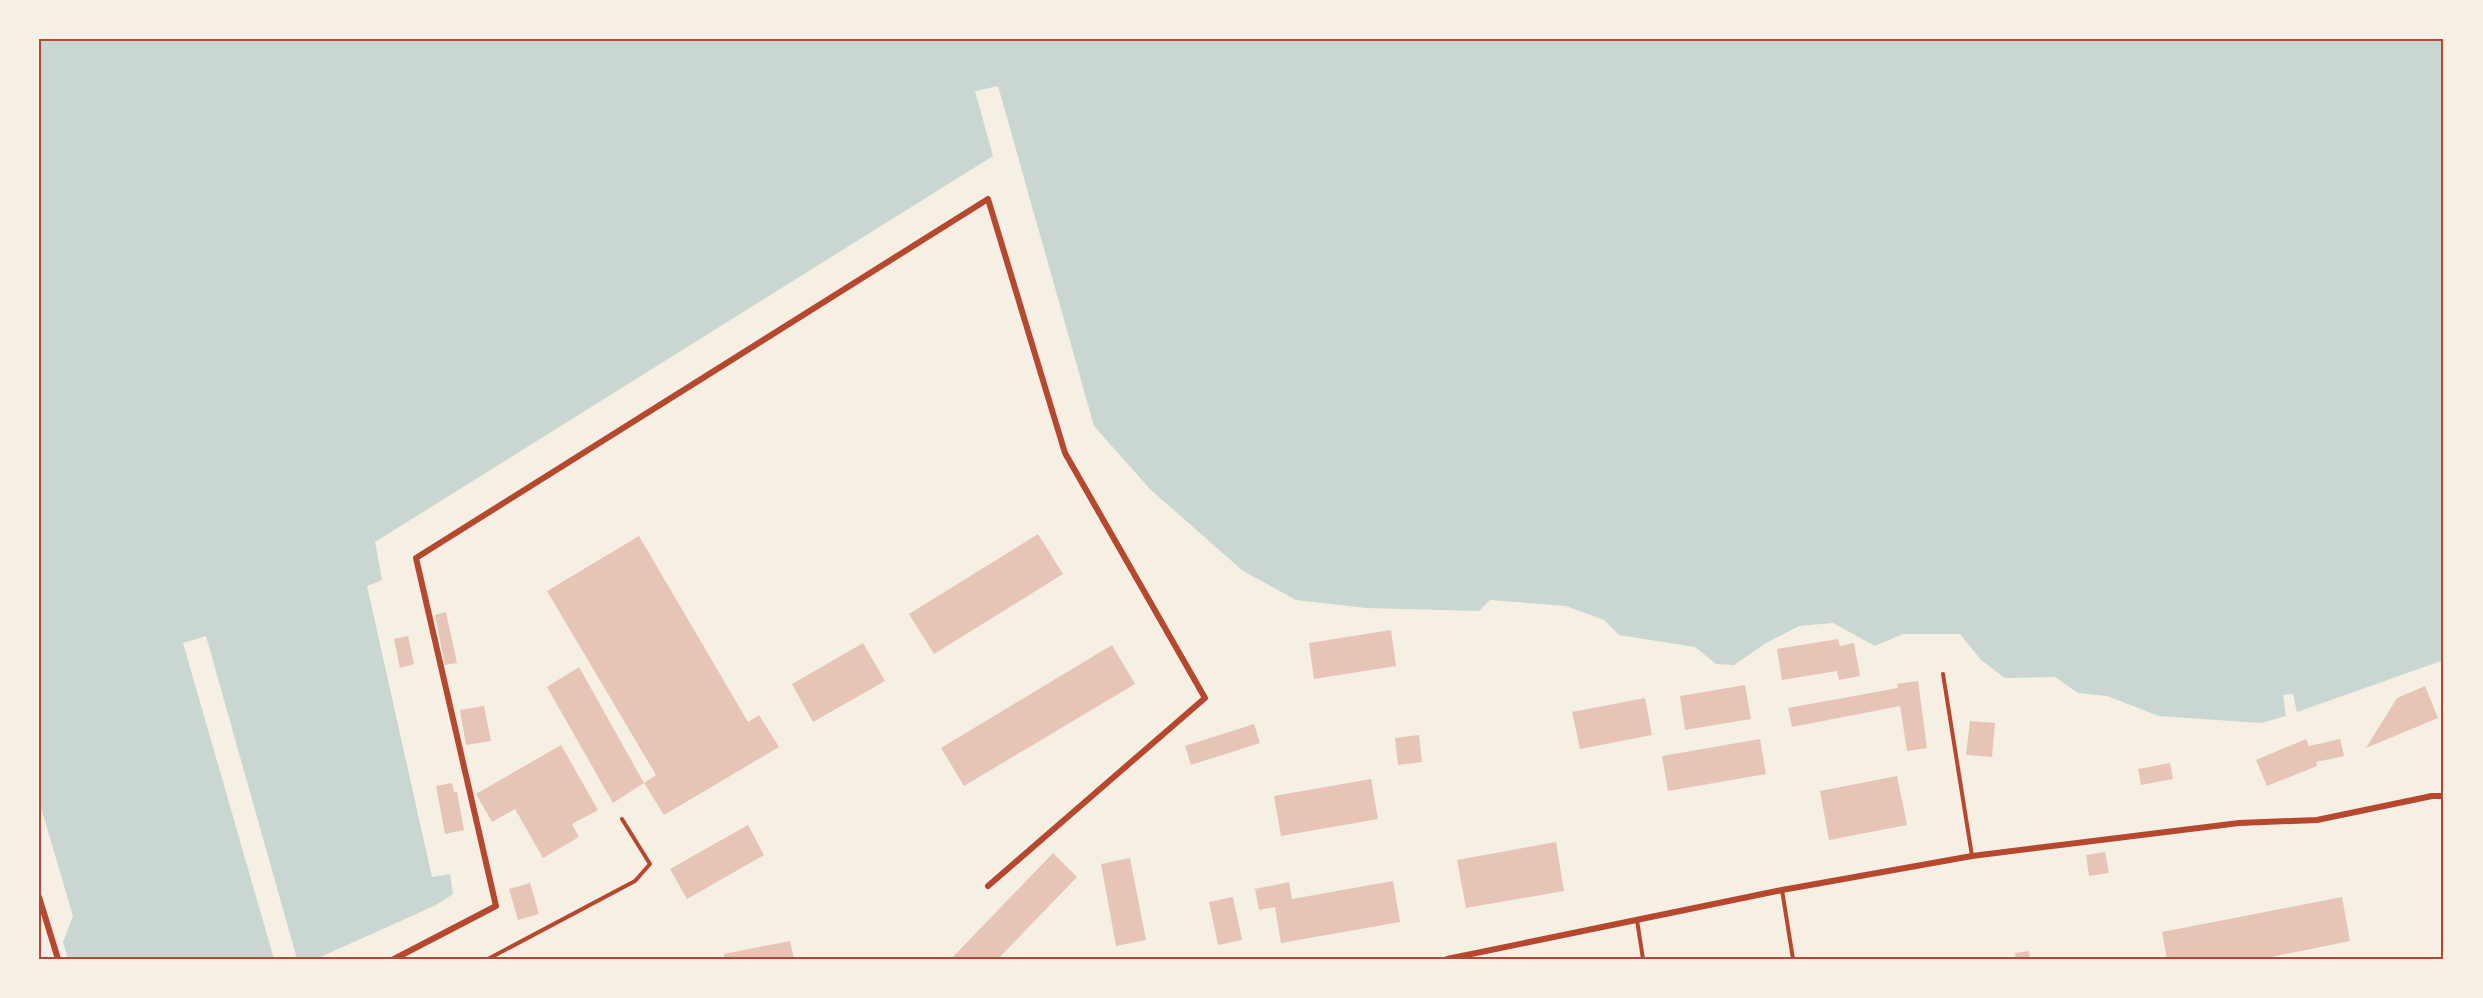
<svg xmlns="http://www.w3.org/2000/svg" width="2483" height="998" font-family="Barlow,sans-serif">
<rect width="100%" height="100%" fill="#f6efe4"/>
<path fill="#c9d6d2" d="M39,39H2444V660L2297,712L2293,694L2283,695L2286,716L2261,723L2159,716L2107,696L2078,693L2055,677L2005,678L1981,660L1960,634H1903L1875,646L1833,623L1799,626L1766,643L1734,665L1716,664L1695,647L1619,635L1604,620L1566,606L1490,600L1479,611L1366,608L1296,600L1243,571L1150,489L1094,426L998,86L975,91L993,156L375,542L382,580L367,586L432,877L450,874L453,894L436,905L316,959H297L206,636L183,643L274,959H68L63,942L73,916L39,801Z"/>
<path fill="#e6c5b7" d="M1038,534L1063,574L934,654L909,614Z
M639,536L748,722L759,715L779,747L664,815L644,783L656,775L547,591Z
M446,612L457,663L445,665L435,615Z
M1391,630L1396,666L1314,679L1309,643Z
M408,636L414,664L400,668L394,639Z
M1838,639L1840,646L1854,643L1860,676L1839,680L1837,671L1782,680L1777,649Z
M863,643L885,681L813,722L792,684Z
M1112,645L1135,684L964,786L941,748Z
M579,667L644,783L613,803L547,687Z
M1918,681L1927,748L1907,751L1900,706L1792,727L1788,708L1898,688L1897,684Z
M1745,685L1751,719L1685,730L1680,696Z
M2425,686L2438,718L2366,748L2397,698Z
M1645,698L1652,735L1580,749L1572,712Z
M484,706L491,741L466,745L460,710Z
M1970,721L1995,723L1992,757L1966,755Z
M1254,724L1260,743L1191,765L1185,746Z
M1419,735L1422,762L1398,765L1395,738Z
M1760,739L1766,774L1668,791L1662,756Z
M2306,739L2309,746L2340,739L2344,756L2316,762L2317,766L2267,786L2256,760Z
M561,745L598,810L572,824L579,837L543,858L515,809L492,822L476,794Z
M2170,763L2173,779L2141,785L2138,769Z
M1897,776L1907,825L1829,840L1820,791Z
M1371,779L1378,819L1281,836L1274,796Z
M452,783L454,792H457L464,830L445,834L436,786Z
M748,825L764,855L687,899L670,869Z
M1556,842L1564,891L1466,908L1457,860Z
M2105,852L2109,873L2089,876L2086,855Z
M1053,853L1077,877L998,959H951Z
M1130,858L1146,940L1116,946L1101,864Z
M1393,881L1400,922L1281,943L1275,907L1259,910L1255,889L1289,882L1292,899Z
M530,883L539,914L518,920L509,889Z
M1233,897L1242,940L1218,945L1209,902Z
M2342,897L2350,941L2261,959H2167L2162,932Z
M790,941L794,959H725L724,954Z
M2029,951L2030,959H2016L2015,953Z"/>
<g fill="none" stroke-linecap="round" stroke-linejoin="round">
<path stroke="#b5482f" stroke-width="4" d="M1943,674L1972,856
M1782,890L1793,959
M1637,920L1643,959
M488,959L635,881L650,864L622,819"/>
<path stroke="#b5482f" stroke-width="6" d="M39,897L58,959
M394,959L496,906L416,558L988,199L1065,453L1205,698L988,886
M1447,959L1782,890L1972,856L2239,823L2317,820L2432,796H2444"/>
</g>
<rect width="2483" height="998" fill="none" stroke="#f6efe4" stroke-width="81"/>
<rect x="40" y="40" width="2402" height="918" fill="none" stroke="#b5482f" stroke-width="2"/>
</svg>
